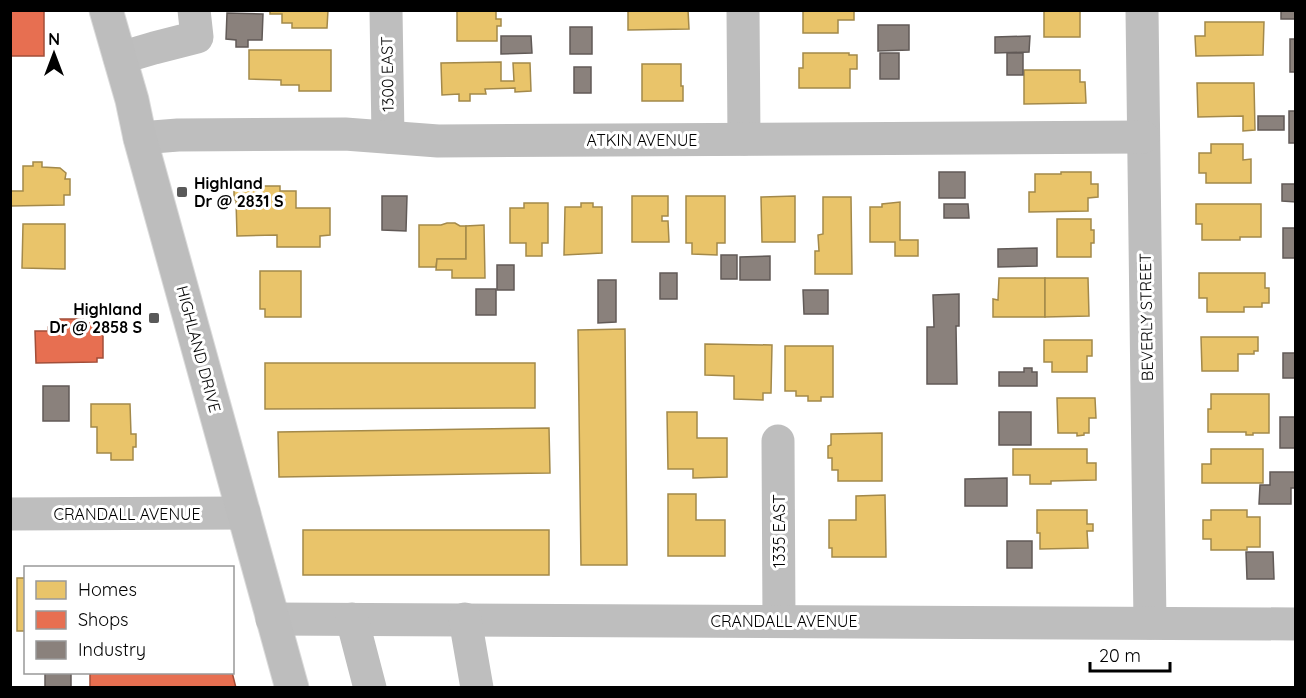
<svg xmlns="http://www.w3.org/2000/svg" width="1306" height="698" font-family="Quicksand,sans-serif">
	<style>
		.homes { fill: #e9c46a; stroke: #a3894a; stroke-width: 1.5 }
		.shops { fill: #e76f51; stroke: #a24e39; stroke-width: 1.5 }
		.industry { fill: #8a817c; stroke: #615a57; stroke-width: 1.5 }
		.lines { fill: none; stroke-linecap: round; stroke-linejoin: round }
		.major-casing { stroke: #dbdbdb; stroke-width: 35 }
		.minor { stroke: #bebebe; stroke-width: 33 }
		.major { stroke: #bdbdbd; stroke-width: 33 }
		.poi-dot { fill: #595959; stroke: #fff; stroke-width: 2 }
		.labels { text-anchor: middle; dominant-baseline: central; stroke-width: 6; stroke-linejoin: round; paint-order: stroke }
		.street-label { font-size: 16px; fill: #000; stroke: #fff }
		.poi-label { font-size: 16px; font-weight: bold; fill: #000; stroke: #fff; text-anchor: start }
	</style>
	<rect width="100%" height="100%" fill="#fff"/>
	<g class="homes">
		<path d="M 270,10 L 328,10 L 327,28 L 292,28 L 292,23 L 282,23 L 282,14 L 270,14 Z"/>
		<path d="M 457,10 L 496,10 L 496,19 L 501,19 L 501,26 L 497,26 L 497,41 L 457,41 Z"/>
		<path d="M 628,10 L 688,10 L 689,29 L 628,30 Z"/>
		<path d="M 803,10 L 854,10 L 854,20 L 838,20 L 838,33 L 803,33 Z"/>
		<rect x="1044" y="10" width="36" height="27"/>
		<path d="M 1205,22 L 1264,22 L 1263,55 L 1196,56 L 1195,36 L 1205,36 Z"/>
		<path d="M 249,50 L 331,50 L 331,91 L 299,91 L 299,85 L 281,85 L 281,80 L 249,79 Z"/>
		<path d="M 803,53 L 849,53 L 849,55 L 857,55 L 857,69 L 850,69 L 850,88 L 799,88 L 799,68 L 803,68 Z"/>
		<path d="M 501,62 L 501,81 L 514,81 L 513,63 L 530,63 L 531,91 L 515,92 L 515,88 L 485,89 L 486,94 L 470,94 L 470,101 L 459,101 L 459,94 L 442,95 L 441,63 Z"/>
		<path d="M 642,64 L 681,64 L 681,86 L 683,86 L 683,101 L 642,101 Z"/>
		<path d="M 1024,70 L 1080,70 L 1080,82 L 1085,82 L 1086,103 L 1024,104 Z"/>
		<path d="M 1197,83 L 1254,83 L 1255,130 L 1243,131 L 1243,116 L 1198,117 Z"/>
		<path d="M 1211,144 L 1243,144 L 1243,160 L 1251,159 L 1251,183 L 1206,183 L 1206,173 L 1199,173 L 1199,153 L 1211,153 Z"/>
		<path d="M 33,162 L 42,162 L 42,167 L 60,168 L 66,173 L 65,179 L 70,179 L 70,195 L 64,195 L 64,205 L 11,206 L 11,191 L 23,191 L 23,166 L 33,166 Z"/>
		<path d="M 1061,172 L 1091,172 L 1091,184 L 1098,184 L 1098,197 L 1088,198 L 1088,211 L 1029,212 L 1029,192 L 1035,192 L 1035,174 L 1061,174 Z"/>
		<path d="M 234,186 L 280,186 L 280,191 L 296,191 L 296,208 L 330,208 L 330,235 L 320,236 L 320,247 L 277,247 L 277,235 L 237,236 L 236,200 L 234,200 Z"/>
		<path d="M 632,196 L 668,196 L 668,216 L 662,216 L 662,221 L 668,221 L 669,242 L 632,242 Z"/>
		<path d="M 686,196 L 725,196 L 725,243 L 717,243 L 717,255 L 692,254 L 692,243 L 686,243 Z"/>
		<path d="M 795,196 L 795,242 L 762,242 L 761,197 Z"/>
		<path d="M 823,197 L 851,197 L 852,274 L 815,274 L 815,251 L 819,251 L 818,235 L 823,234 Z"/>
		<path d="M 900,202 L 900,240 L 918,240 L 918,256 L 895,256 L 895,242 L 870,242 L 870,207 L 882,207 L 882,204 Z"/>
		<path d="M 524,203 L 548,203 L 548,243 L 542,243 L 542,256 L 526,256 L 526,243 L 510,243 L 510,208 L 524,208 Z"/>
		<path d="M 581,203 L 593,203 L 593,207 L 602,207 L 602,253 L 564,255 L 565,207 L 581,207 Z"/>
		<path d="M 1196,204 L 1261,204 L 1261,237 L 1240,237 L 1240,240 L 1202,240 L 1202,224 L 1196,224 Z"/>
		<path d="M 1057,219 L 1091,219 L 1091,230 L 1094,230 L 1094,243 L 1091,243 L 1091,257 L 1057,257 Z"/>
		<path d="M 447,223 L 455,223 L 460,226 L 466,226 L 466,259 L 437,259 L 436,267 L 419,267 L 419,225 L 441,225 Z"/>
		<path d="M 23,224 L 65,224 L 65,269 L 22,268 Z"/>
		<path d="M 484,225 L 485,278 L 452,278 L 452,270 L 436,270 L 437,259 L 466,259 L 466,226 Z"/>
		<path d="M 260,271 L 301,271 L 301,317 L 265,317 L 265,309 L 260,309 Z"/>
		<path d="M 1199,273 L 1265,273 L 1265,288 L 1269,288 L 1269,303 L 1262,303 L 1262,307 L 1244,307 L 1244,312 L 1207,312 L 1207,298 L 1199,298 Z"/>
		<path d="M 999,278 L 1045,278 L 1045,317 L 993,317 L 993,299 L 998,300 Z"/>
		<path d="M 1045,278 L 1088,278 L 1089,316 L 1045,317 Z"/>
		<path d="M 625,329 L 627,565 L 581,565 L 578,330 Z"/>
		<path d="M 1201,337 L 1258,337 L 1258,351 L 1254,351 L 1254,354 L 1238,354 L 1238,371 L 1202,371 Z"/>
		<path d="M 1044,340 L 1092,340 L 1092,356 L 1087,356 L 1087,372 L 1052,372 L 1052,362 L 1044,362 Z"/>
		<path d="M 705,344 L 772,345 L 771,393 L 763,393 L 763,400 L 734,399 L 734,376 L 705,375 Z"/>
		<path d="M 785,346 L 833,346 L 833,397 L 821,397 L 821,401 L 808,401 L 808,396 L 796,396 L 796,391 L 785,391 Z"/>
		<path d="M 265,363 L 535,363 L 535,408 L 265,409 Z"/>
		<path d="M 1211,394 L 1269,394 L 1269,433 L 1253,433 L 1253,435 L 1246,435 L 1246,432 L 1208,432 L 1208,409 L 1211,409 Z"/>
		<path d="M 1057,398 L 1095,398 L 1096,418 L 1089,418 L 1089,433 L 1084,433 L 1084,435 L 1077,436 L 1077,433 L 1058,433 Z"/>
		<path d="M 91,404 L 130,404 L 131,434 L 136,434 L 136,447 L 133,447 L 133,460 L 111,460 L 111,453 L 97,453 L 97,427 L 91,427 Z"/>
		<path d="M 667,412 L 697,412 L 697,438 L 727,438 L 727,477 L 693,478 L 693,469 L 668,469 Z"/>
		<path d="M 549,428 L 550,473 L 279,477 L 278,432 Z"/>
		<path d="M 882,433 L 882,481 L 838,481 L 838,470 L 832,470 L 832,458 L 828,458 L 828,446 L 831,445 L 831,434 Z"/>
		<path d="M 1013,449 L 1087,449 L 1087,463 L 1096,463 L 1096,480 L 1051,481 L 1051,484 L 1030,484 L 1030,475 L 1013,475 Z"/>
		<path d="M 1211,449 L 1263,449 L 1263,483 L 1202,483 L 1202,464 L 1211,464 Z"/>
		<path d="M 668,494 L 696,494 L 696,520 L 725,520 L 725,556 L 668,556 Z"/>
		<path d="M 885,495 L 886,557 L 832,557 L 832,548 L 829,548 L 829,520 L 856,520 L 856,496 Z"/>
		<path d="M 1037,510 L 1087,510 L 1087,524 L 1093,524 L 1093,531 L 1087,531 L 1088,548 L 1040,549 L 1040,533 L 1037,533 Z"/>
		<path d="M 1211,510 L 1247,510 L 1247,517 L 1260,517 L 1260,547 L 1247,547 L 1247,550 L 1211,550 L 1211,539 L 1203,539 L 1203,520 L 1211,520 Z"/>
		<rect x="303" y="530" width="246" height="45"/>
		<rect x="17" y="578" width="9" height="53"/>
	</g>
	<g class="shops">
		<rect x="10" y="10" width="34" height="46"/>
		<path d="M 60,319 L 83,319 L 83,323 L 97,323 L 97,326 L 103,325 L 103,358 L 97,358 L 97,362 L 36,363 L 35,331 L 48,331 L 48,327 L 60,327 Z"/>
		<path d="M 90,672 L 232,672 L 236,688 L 90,688 Z"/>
	</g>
	<g class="industry">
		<rect x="1281" y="10" width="15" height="9"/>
		<path d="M 227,13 L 263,14 L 262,40 L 248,40 L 248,47 L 236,47 L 236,40 L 226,39 Z"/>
		<path d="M 878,25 L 909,25 L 909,50 L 878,51 Z"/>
		<rect x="570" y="27" width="22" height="27"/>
		<path d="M 501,36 L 531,36 L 532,53 L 501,54 Z"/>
		<path d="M 1030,36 L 1029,52 L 995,53 L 995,37 Z"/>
		<rect x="1290" y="39" width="6" height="33"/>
		<rect x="880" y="53" width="19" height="26"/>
		<rect x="1007" y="53" width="16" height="22"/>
		<rect x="574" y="67" width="17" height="26"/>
		<rect x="1289" y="111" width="7" height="32"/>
		<rect x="1258" y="116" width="26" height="14"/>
		<rect x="939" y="172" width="26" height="26"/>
		<path d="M 1282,184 L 1296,184 L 1296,202 L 1282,201 Z"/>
		<path d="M 382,196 L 407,196 L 406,231 L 382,230 Z"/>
		<path d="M 944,204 L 968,204 L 969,218 L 944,218 Z"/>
		<rect x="1283" y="228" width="13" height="30"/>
		<path d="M 1037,248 L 1037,266 L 998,267 L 998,249 Z"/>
		<rect x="721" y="255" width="16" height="24"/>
		<path d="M 770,256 L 770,280 L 740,280 L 740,257 Z"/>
		<rect x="497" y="265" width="17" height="25"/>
		<rect x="660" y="273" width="17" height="26"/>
		<path d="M 598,280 L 616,280 L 616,322 L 598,323 Z"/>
		<rect x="476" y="289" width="20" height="26"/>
		<path d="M 803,290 L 828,290 L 828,314 L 804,314 Z"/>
		<path d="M 959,294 L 959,326 L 956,326 L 957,384 L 927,384 L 927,327 L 934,327 L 933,295 Z"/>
		<rect x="1283" y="353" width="13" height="25"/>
		<path d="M 1024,368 L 1032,368 L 1032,372 L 1037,372 L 1037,386 L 999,386 L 999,372 L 1024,372 Z"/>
		<rect x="43" y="386" width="26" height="35"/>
		<rect x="999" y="412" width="32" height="33"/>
		<rect x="1280" y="417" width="16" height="31"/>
		<path d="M 1270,472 L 1296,472 L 1296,488 L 1291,488 L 1291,504 L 1259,504 L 1260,485 L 1270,485 Z"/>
		<path d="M 1007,478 L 1007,506 L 965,506 L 965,479 Z"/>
		<rect x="1007" y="541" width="25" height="27"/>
		<path d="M 1246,552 L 1273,552 L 1274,579 L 1247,579 Z"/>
		<rect x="45" y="672" width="26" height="16"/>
	</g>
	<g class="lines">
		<defs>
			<path id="major" d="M 106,10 L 132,100 L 140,138 L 292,688"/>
		</defs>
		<use href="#major" class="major-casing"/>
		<g class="minor">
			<path d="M 386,10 L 388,137"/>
			<path d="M 743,10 L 744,139"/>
			<path d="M 1142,10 L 1150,623"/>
			<path d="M 120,58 L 154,48 L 197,37 L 194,10"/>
			<path d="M 140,138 L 178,135 L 345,134 L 438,141 L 1143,137"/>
			<path d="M 778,441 L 779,621"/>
			<path d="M 10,514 L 244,513"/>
			<path d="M 272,619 L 1296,624"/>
			<path d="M 352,619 L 370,688"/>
			<path d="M 465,619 L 477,688"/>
		</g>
		<use href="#major" class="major"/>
	</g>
	<g class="poi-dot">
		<rect x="176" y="186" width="12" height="12" rx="3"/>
		<rect x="148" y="312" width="12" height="12" rx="3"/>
	</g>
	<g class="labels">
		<g class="street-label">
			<text transform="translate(387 74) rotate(-91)">1300 EAST</text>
			<text x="642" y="140">ATKIN AVENUE</text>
			<text transform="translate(1146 317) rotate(-91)">BEVERLY STREET</text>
			<text transform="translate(199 349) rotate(75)">HIGHLAND DRIVE</text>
			<text x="127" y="514">CRANDALL AVENUE</text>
			<text transform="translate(779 531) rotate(-90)">1335 EAST</text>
			<text x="784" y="621">CRANDALL AVENUE</text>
		</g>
		<g class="poi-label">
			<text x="194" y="183">Highland<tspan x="194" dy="18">Dr @ 2831 S</tspan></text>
			<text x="142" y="309" text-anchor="end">Highland<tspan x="142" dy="18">Dr @ 2858 S</tspan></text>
		</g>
	</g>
	<rect width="1306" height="698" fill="none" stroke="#000000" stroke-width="24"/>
	<rect x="24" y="566" width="210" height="108" fill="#ffffff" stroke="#999999" stroke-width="1.5"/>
	<rect x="36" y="581" width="30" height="18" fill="#e9c46a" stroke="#999999" stroke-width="1.5"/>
	<text x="78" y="596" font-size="18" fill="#000000">Homes</text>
	<rect x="36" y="611" width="30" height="18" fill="#e76f51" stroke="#999999" stroke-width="1.5"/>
	<text x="78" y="626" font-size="18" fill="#000000">Shops</text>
	<rect x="36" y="641" width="30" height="18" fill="#8a817c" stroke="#999999" stroke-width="1.5"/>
	<text x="78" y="656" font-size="18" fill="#000000">Industry</text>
	<g transform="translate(54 54)" stroke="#ffffff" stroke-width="4.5" paint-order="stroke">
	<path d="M0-4.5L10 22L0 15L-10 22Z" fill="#000000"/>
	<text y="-9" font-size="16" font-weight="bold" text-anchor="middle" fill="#000000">N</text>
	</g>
	<path d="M1090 662v9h80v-9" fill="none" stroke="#000000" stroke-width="3"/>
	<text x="1099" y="662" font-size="18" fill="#000000" stroke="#ffffff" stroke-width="4.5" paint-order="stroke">20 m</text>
</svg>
